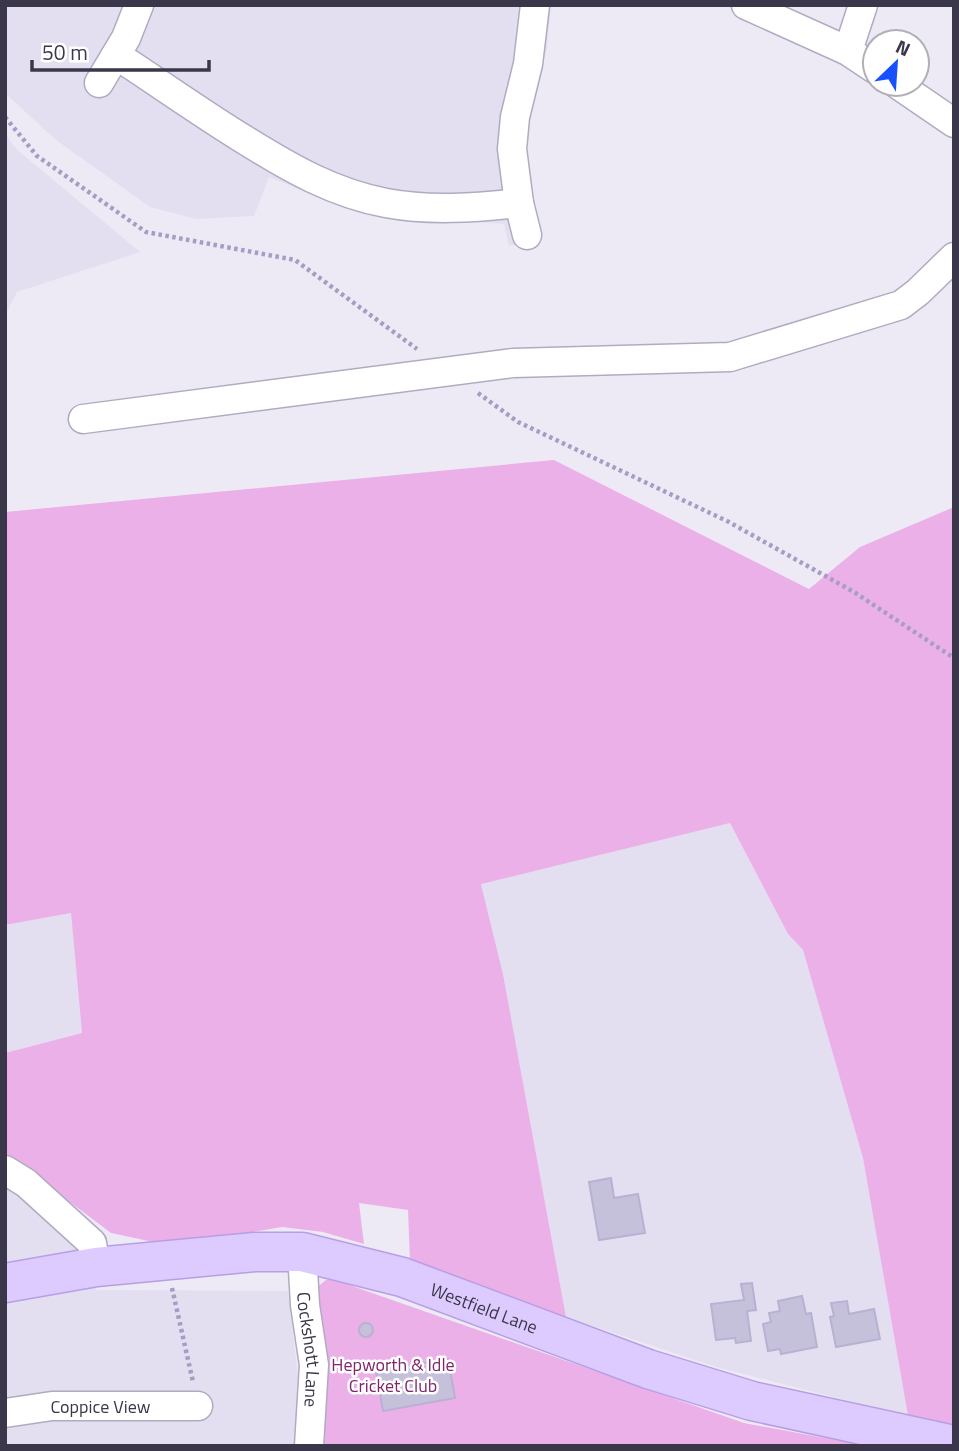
<svg xmlns="http://www.w3.org/2000/svg" width="959" height="1451" font-family="'Titillium Web',sans-serif">
	<style>
		.residential { fill: #e4def1 }
		.green { fill: #ecb0e9 }
		.building { fill: #c6c1db; stroke: #b8b1d3; stroke-width: 2 }
		.lines { fill: none; stroke-linecap: round; stroke-linejoin: round }
		.street-casing { stroke: #b1abc2; stroke-width: 31 }
		.secondary-casing { stroke: #b69fe4; stroke-width: 41 }
		.path { stroke: #a69cc4; stroke-width: 4.5; stroke-dasharray: 3.5 3.5; stroke-linecap: butt }
		.street { stroke: #fff; stroke-width: 28 }
		.secondary { stroke: #ddcaff; stroke-width: 38 }
		.labels { text-anchor: middle; dominant-baseline: central; stroke-width: 5; stroke-linejoin: round; paint-order: stroke }
		.street-label { font-size: 18px; fill: #3b374a; stroke: #fff }
		.park-label { font-size: 18px; fill: #80266c; stroke: #fff }
	</style>
	<rect width="100%" height="100%" fill="#edeaf6"/>
	<g class="residential">
		<path d="M 5,5 L 551,5 L 547,48 L 525,139 L 537,241 L 509,246 L 504,224 L 359,213 L 269,177 L 254,216 L 196,219 L 150,207 L 56,140 L 5,93 Z"/>
		<path d="M 5,134 L 17,150 L 140,252 L 17,292 L 5,315 Z"/>
		<path d="M 730,823 L 788,934 L 803,950 L 863,1158 L 908,1416 L 716,1367 L 566,1317 L 503,974 L 481,883 Z"/>
		<path d="M 71,913 L 82,1033 L 5,1053 L 5,925 Z"/>
		<path d="M 5,1184 L 74,1236 L 97,1290 L 288,1291 L 298,1377 L 294,1446 L 5,1446 Z"/>
	</g>
	<g class="green">
		<path d="M 554,460 L 809,589 L 860,547 L 954,507 L 954,1426 L 908,1416 L 863,1158 L 803,950 L 788,934 L 730,823 L 481,884 L 503,974 L 566,1317 L 410,1262 L 408,1210 L 359,1203 L 364,1244 L 323,1232 L 282,1227 L 172,1246 L 111,1233 L 5,1153 L 5,1053 L 82,1033 L 71,913 L 5,925 L 5,512 Z"/>
		<path d="M 326,1280 L 335,1280 L 744,1423 L 868,1446 L 316,1446 L 315,1289 Z"/>
	</g>
	<g class="building">
		<path d="M 611,1178 L 614,1198 L 638,1194 L 645,1233 L 599,1240 L 589,1182 Z"/>
		<path d="M 752,1283 L 756,1310 L 747,1311 L 751,1341 L 736,1343 L 735,1338 L 716,1340 L 711,1304 L 744,1300 L 741,1284 Z"/>
		<path d="M 802,1296 L 806,1314 L 811,1313 L 817,1347 L 781,1354 L 780,1349 L 768,1351 L 763,1324 L 771,1322 L 769,1313 L 780,1311 L 778,1301 Z"/>
		<path d="M 847,1301 L 849,1314 L 874,1309 L 880,1339 L 836,1347 L 830,1317 L 834,1316 L 831,1303 Z"/>
		<circle cx="366" cy="1330" r="7"/>
		<path d="M 448,1359 L 455,1398 L 383,1411 L 376,1371 Z"/>
	</g>
	<g class="lines">
		<defs>
			<g id="street">
				<path d="M 746,5 L 848,51 L 875,69"/>
				<path d="M 848,51 L 863,5"/>
				<path d="M 116,55 C 159,83 201,113 245,140 C 290,168 333,193 386,203 C 429,211 475,208 519,203"/>
				<path d="M 99,83 L 126,38 L 139,5"/>
				<path d="M 897,84 L 954,123"/>
				<path d="M 527,235 L 519,203 L 512,149 L 515,117 L 528,64 L 535,5"/>
				<path d="M 83,419 L 513,363 L 730,357 L 901,305 L 918,292 L 954,257"/>
				<path d="M 5,1170 L 26,1183 L 92,1243 L 96,1267"/>
				<path id="s1" d="M 302,1252 L 305,1305 L 314,1365 L 309,1446"/>
				<path id="s2" d="M 5,1413 L 52,1406 L 198,1406"/>
			</g>
			<g id="secondary">
				<path id="s3" d="M 5,1283 L 96,1267 L 255,1252 L 302,1252 L 402,1277 L 648,1369 L 752,1401 L 954,1445"/>
			</g>
		</defs>
		<use href="#street" class="street-casing"/>
		<use href="#secondary" class="secondary-casing"/>
		<g class="path">
			<path d="M 5,117 L 37,156 L 146,232 L 295,260 L 417,349"/>
			<path d="M 478,393 L 518,422 L 727,521 L 854,592 L 954,658"/>
			<path d="M 172,1288 L 193,1382"/>
		</g>
		<use href="#street" class="street"/>
		<use href="#secondary" class="secondary"/>
	</g>
	<g class="labels">
		<g class="street-label">
			<text stroke="none"><textPath href="#s3" startOffset="490">Westfield Lane</textPath></text>
			<text stroke="none"><textPath href="#s1" startOffset="98">Cockshott Lane</textPath></text>
			<text stroke="none"><textPath href="#s2" startOffset="96">Coppice View</textPath></text>
		</g>
		<g class="park-label">
			<text x="393" y="1364">Hepworth &amp; Idle<tspan x="393" dy="21">Cricket Club</tspan></text>
		</g>
	</g>
	<rect width="959" height="1451" fill="none" stroke="#3b374a" stroke-width="14"/>
	<g transform="translate(896 63) rotate(25)"><circle r="33" fill="#ffffff" stroke="#b1afb7" stroke-width="2"/>
	<path d="M0-5L12 26L0 18L-12 26Z" fill="#1751ff"/>
	<text y="-10" font-size="19" font-weight="bold" text-anchor="middle" fill="#3b374a">N</text>
	</g>
	<path d="M32 60v10h177v-10" fill="none" stroke="#3b374a" stroke-width="3.5"/>
	<text x="42" y="60" font-size="21" fill="#3b374a" stroke="#ffffff" stroke-width="5" paint-order="stroke">50 m</text>
</svg>
